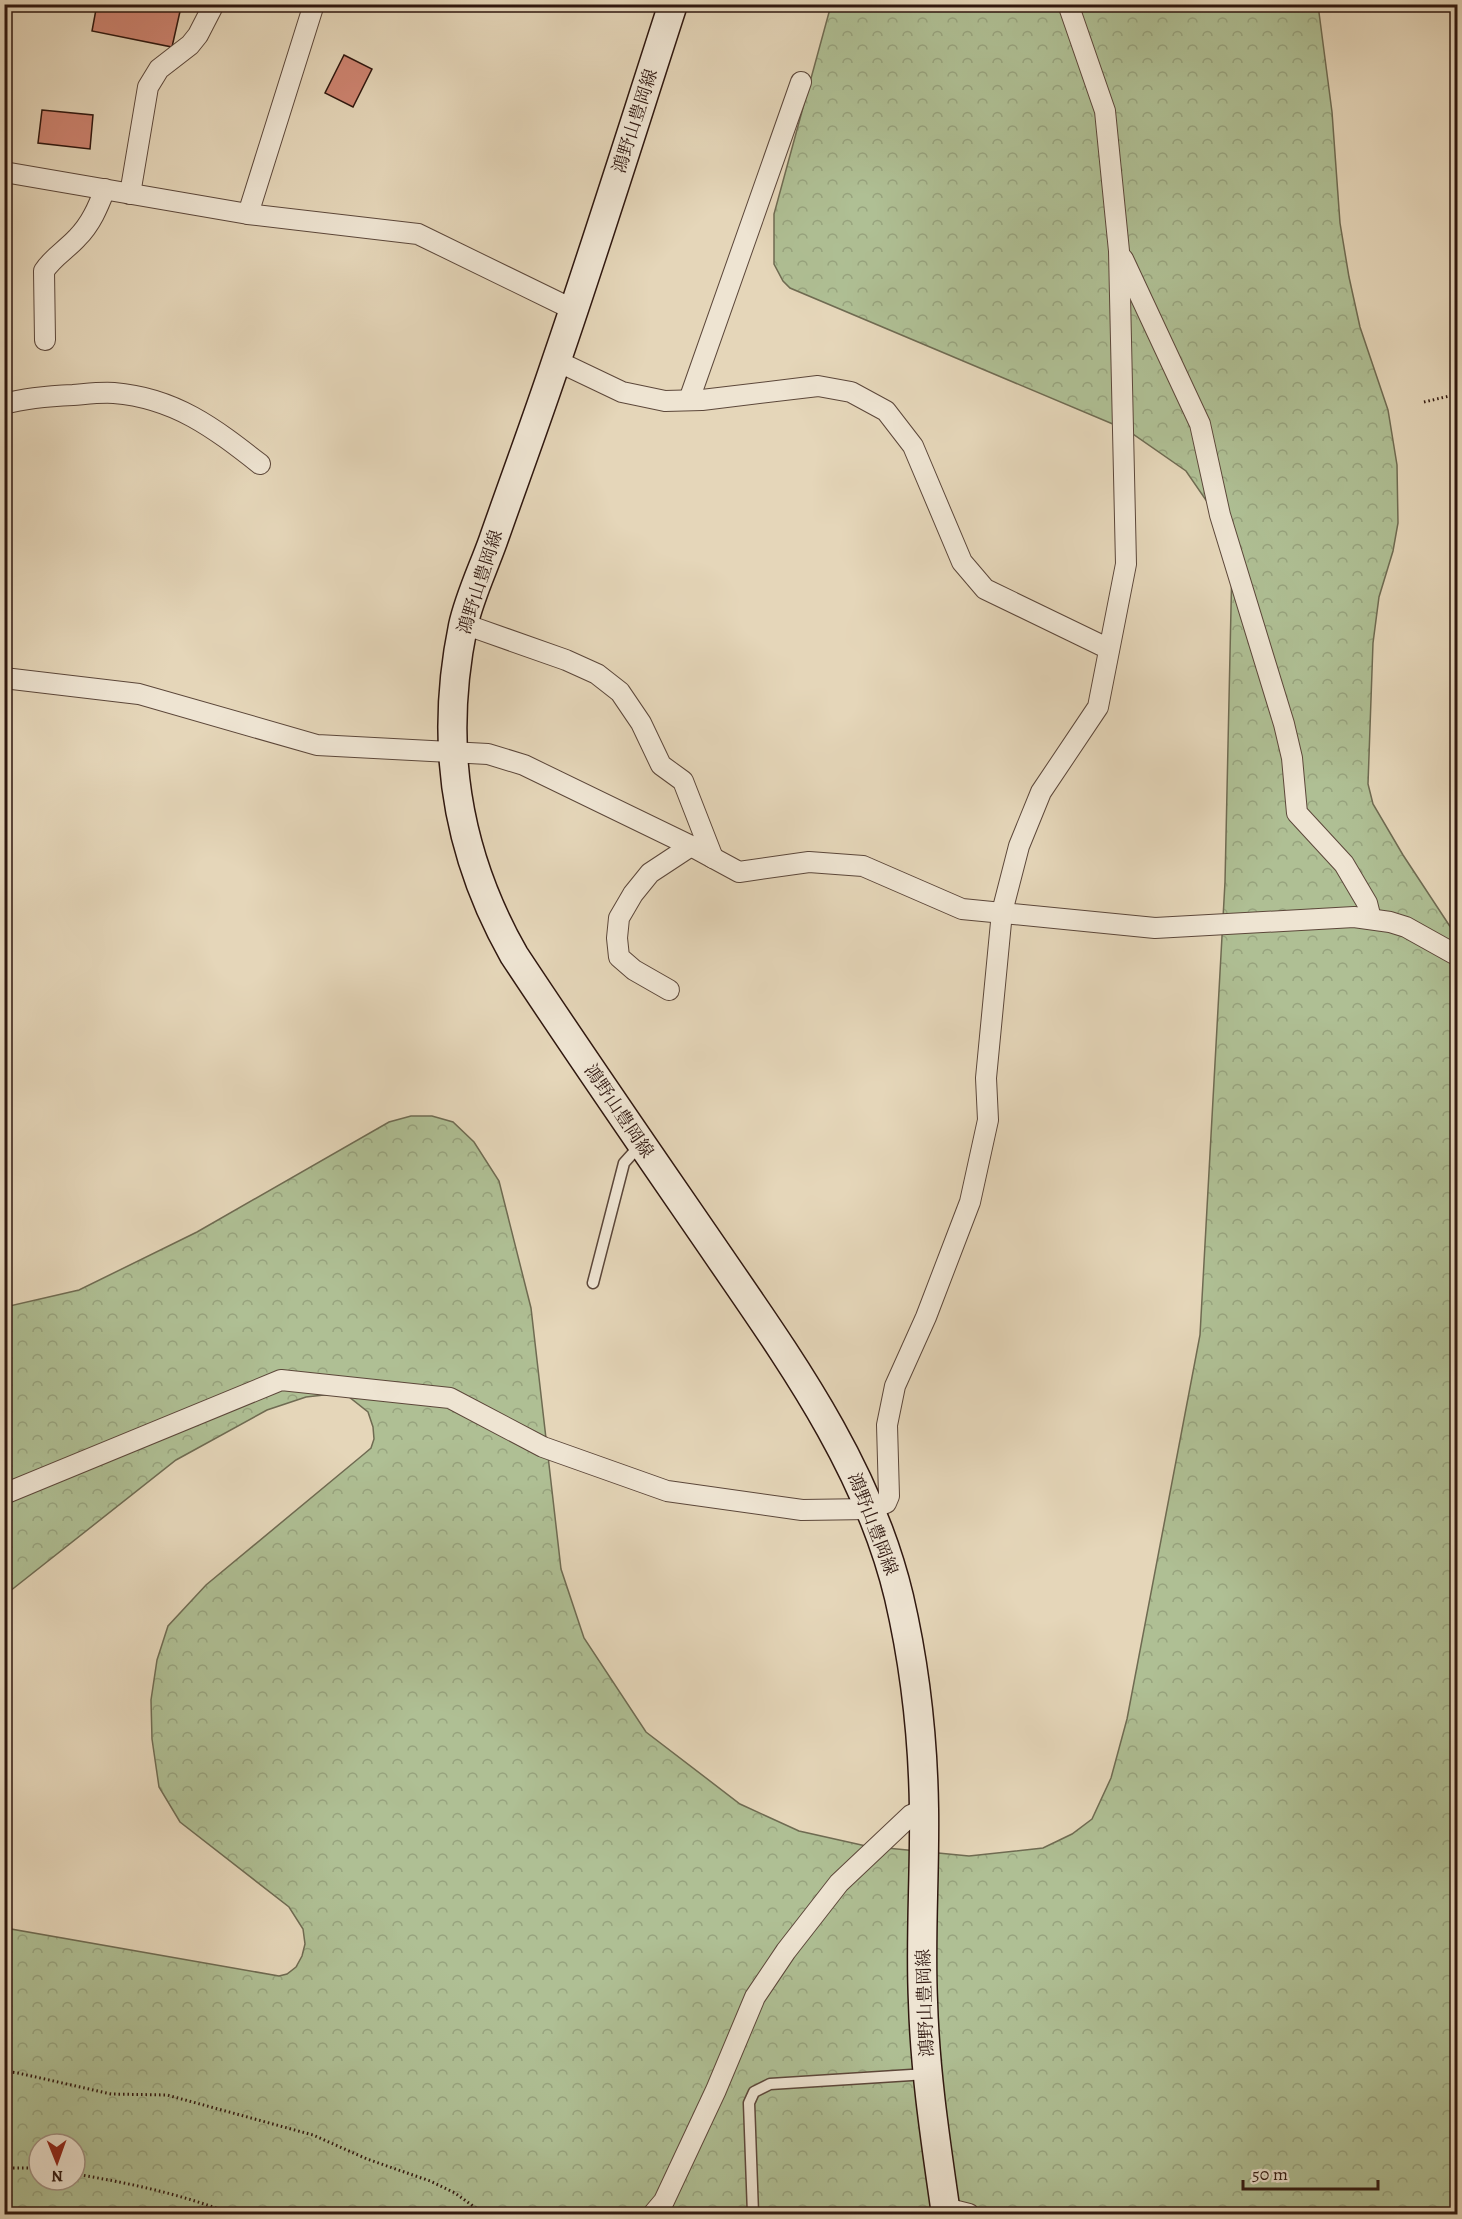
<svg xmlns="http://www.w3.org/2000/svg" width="1462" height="2219" font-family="Alegreya,'Noto Serif JP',serif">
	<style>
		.forest { fill: url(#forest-crowns); stroke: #6f6b52; stroke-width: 1.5; fill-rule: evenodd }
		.building { fill: #ce8471; stroke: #2f170f; stroke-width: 1.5 }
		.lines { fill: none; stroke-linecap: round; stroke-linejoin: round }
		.lane-casing { stroke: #5c473a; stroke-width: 13 }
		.street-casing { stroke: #5c473a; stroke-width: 22 }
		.secondary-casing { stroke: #2f170f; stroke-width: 31 }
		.path { stroke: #2f170f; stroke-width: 3; stroke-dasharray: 1.5 3; stroke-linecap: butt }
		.lane { stroke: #eee4d2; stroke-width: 10 }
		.street { stroke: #eee4d2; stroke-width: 20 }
		.secondary { stroke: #eee4d2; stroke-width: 28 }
		.labels { text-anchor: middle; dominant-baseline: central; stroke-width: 4.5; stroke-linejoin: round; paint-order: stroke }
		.street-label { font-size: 18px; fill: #2f170f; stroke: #eee4d2 }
	</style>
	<defs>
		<pattern id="forest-crowns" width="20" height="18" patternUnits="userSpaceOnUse" patternTransform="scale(1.5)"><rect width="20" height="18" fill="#afbf94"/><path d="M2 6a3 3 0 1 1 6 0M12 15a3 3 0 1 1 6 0" fill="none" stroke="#97a37e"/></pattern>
	</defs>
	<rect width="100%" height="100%" fill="#e5d6b9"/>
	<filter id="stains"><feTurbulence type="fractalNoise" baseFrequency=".00333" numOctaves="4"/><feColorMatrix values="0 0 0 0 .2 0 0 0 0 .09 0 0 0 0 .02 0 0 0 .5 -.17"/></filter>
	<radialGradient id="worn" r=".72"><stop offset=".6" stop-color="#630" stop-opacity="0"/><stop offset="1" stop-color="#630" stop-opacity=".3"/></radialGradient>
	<path class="forest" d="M 831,5 L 1318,5 L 1332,112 L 1340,223 L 1349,277 L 1360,327 L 1388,410 L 1397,465 L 1398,523 L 1393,551 L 1379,597 L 1373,643 L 1368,784 L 1373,804 L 1403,855 L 1457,937 L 1457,2214 L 5,2214 L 5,1928 L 279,1976 L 287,1974 L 296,1967 L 302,1956 L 305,1944 L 303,1929 L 289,1907 L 180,1822 L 159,1787 L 152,1739 L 151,1700 L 157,1660 L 168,1626 L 206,1585 L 364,1454 L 371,1448 L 374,1439 L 373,1427 L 368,1412 L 349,1397 L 333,1394 L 306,1397 L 267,1410 L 176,1460 L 5,1595 L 5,1307 L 79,1290 L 197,1232 L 389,1122 L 411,1116 L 432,1116 L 453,1122 L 474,1142 L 499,1181 L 531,1308 L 561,1569 L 584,1638 L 646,1732 L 740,1804 L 799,1831 L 866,1846 L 969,1856 L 1043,1848 L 1072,1834 L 1092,1819 L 1111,1778 L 1127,1719 L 1200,1335 L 1225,882 L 1232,563 L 1208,503 L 1186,471 L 1127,430 L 790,288 L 783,281 L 774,264 L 774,214 ZM 39,2144 L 75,2144 L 75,2180 L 39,2180 Z"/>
	<g class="building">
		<path d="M 97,4 L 170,4 L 181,7 L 172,47 L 92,31 Z"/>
		<path d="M 344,55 L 372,69 L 353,107 L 325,93 Z"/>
		<path d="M 42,110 L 93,115 L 90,149 L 38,143 Z"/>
	</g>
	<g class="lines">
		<defs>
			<g id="lane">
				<path d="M 593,1283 L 624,1163 L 641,1144"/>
				<path d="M 753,2214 L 749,2103 L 754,2092 L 770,2084 L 927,2074"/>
			</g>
			<g id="street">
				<path d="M 4,172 L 248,214 L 418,234 L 574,310"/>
				<path d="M 130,194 L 148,87 L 159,69 L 190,45 L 198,35 L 214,4"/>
				<path d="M 248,214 L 314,4"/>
				<path d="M 1123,259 L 1200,424 L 1220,515 L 1284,724 L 1292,758 L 1297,813 L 1344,864 L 1367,903 L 1371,919"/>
				<path d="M 45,340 L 44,271 C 53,257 66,250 77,238 C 91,224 98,207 105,189"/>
				<path d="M 557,361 L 622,392 L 665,401 L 702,400 L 818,386 L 851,392 L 886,411 L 913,446 L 962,562 L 985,589 L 1109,649"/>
				<path d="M 689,400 L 801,82"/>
				<path d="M 4,404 C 26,398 51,396 73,395 C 86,394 101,392 114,393 C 175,398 214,428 260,464"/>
				<path d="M 464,624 L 566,660 L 597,674 L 620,692 L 641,723 L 661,765 L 683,781 L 713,858"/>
				<path d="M 4,678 L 139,694 L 317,745 L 488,754 L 524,765 L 691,846 L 739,872 L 809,862 L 863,866 L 962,909 L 1155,928 L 1354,917 L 1390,922 L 1406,927 L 1458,956"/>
				<path d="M 669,990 L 634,970 L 619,957 L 617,938 L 619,918 L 633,894 L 650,873 L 691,846"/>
				<path d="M 4,1494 L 281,1380 L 450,1398 L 543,1447 L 667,1491 L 802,1510 L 870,1509 L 886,1503 L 889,1496 L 887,1425 L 895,1386 L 926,1317 L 970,1202 L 988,1120 L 986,1078 L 1002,912 L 1019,846 L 1041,792 L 1098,707 L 1126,564 L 1119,251 L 1105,111 L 1068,4"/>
				<path d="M 945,2208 L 969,2214"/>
				<path d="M 653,2214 L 664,2201 L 716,2090 L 755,1997 L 786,1951 L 839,1883 L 911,1815 L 924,1809"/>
			</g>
			<path id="secondary" d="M 673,4 C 634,124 597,243 556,362 C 536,422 514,481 493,541 C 483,569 469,598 463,626 C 439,743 455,851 514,955 C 580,1055 648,1153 716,1252 C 790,1360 868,1467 899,1597 C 915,1666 923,1738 924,1809 C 925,1873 920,1938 923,2002 C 925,2073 936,2144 946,2214"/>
		</defs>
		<use href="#lane" class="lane-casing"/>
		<use href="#street" class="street-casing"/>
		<use href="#secondary" class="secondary-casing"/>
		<g class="path">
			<path d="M 1424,402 L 1458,394"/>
			<path d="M 4,2071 L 18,2073 L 111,2094 L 167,2095 L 313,2135 L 367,2159 L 430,2181 L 455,2193 L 484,2214"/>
			<path d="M 4,2168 L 39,2168"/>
			<path d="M 75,2174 C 129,2183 181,2194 232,2214"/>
		</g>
		<use href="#lane" class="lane"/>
		<use href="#street" class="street"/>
		<use href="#secondary" class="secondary"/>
	</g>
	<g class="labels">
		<g class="street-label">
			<text transform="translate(635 121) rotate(-72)">鴻野山豊岡線</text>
			<text transform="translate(480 582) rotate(-72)">鴻野山豊岡線</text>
			<text transform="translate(619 1111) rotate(56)">鴻野山豊岡線</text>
			<text transform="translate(873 1524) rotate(69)">鴻野山豊岡線</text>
			<text transform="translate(925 2003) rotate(-92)">鴻野山豊岡線</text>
		</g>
	</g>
	<rect width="1462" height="2219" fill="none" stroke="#e5d6b9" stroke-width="24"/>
	<rect x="6" y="6" width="1450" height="2207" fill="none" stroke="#2f170f" stroke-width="3"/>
	<rect x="12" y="12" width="1438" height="2195" fill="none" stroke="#2f170f" stroke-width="1.5"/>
	<g transform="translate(57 2162) rotate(179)"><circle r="28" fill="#eee4d2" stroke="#a29284" stroke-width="1.5"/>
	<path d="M0-4.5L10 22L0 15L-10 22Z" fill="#8f2418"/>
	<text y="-9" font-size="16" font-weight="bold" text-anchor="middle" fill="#2f170f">N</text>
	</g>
	<path d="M1243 2180v9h135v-9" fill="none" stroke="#2f170f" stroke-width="3"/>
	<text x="1252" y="2180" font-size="18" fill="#2f170f" stroke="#eee4d2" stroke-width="4.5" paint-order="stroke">50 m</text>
	<rect width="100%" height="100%" filter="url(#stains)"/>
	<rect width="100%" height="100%" fill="url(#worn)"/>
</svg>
